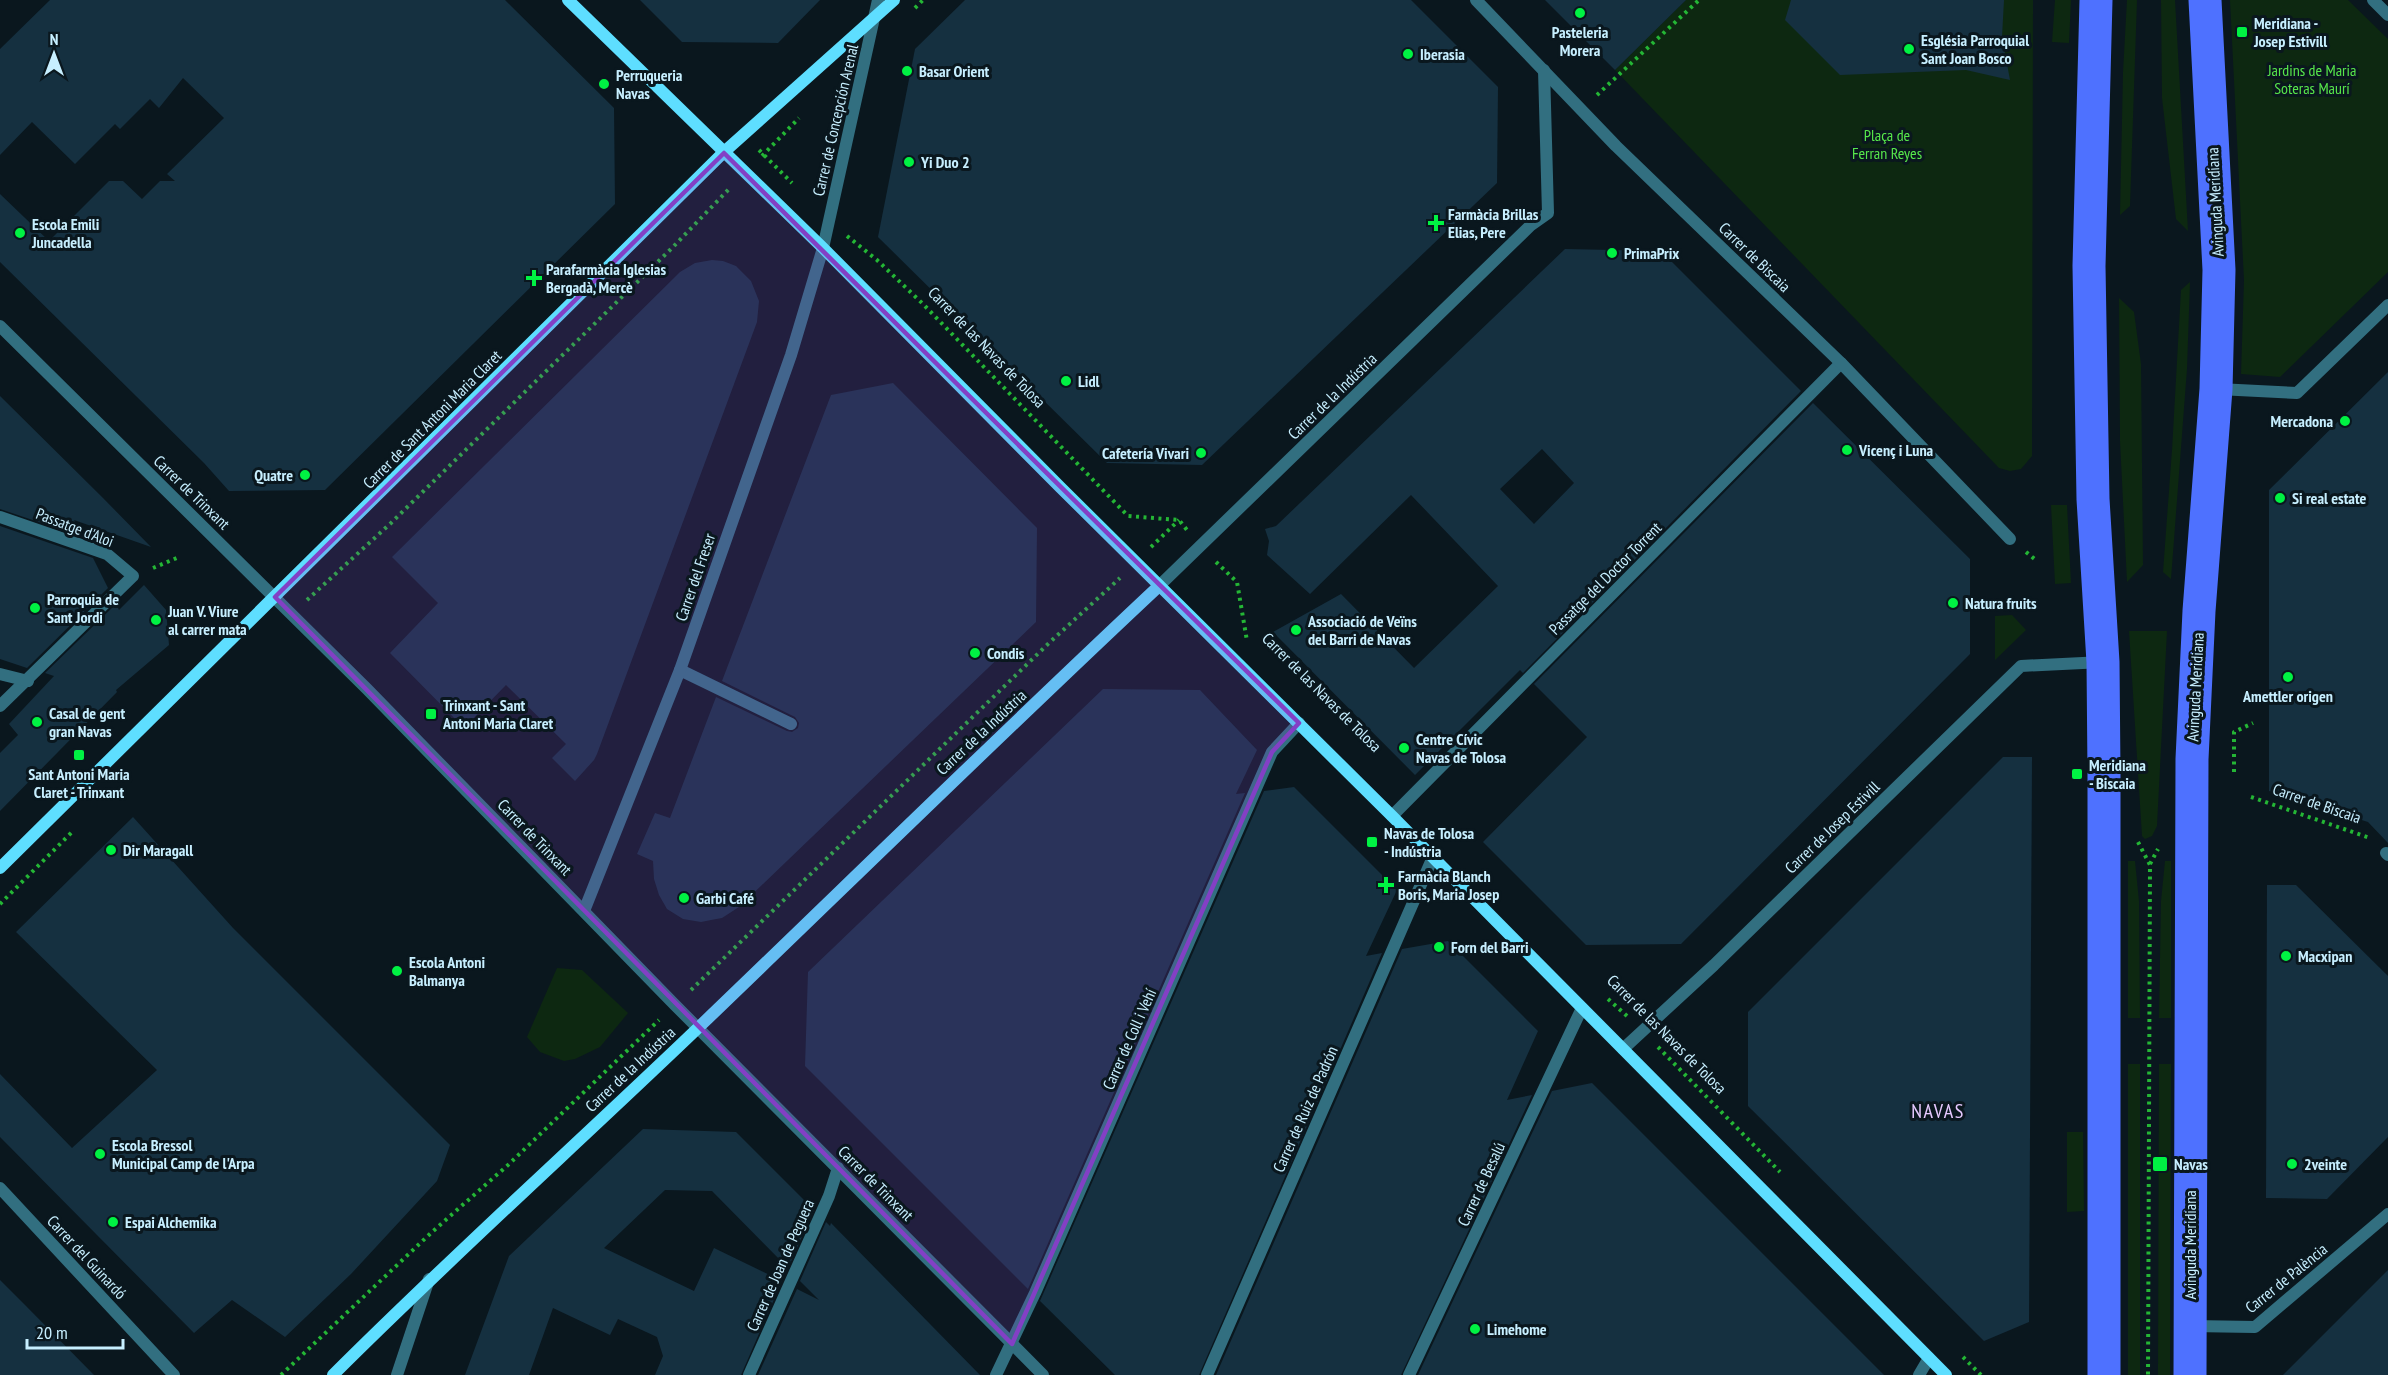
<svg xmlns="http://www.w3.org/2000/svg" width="2388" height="1375" font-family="'PT Sans Narrow',sans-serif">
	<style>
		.green { fill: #0d2811 }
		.building { fill: #153040; fill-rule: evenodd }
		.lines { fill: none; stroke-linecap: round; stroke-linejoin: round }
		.path { stroke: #24b635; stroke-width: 4; stroke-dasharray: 3 4.5; stroke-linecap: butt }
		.lane { stroke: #326f80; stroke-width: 12 }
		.street { stroke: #326f80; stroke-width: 12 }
		.secondary { stroke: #5edeff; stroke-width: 12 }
		.primary { stroke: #4e71ff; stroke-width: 33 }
		.marked { fill: #8340c5; fill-opacity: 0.2; stroke: #8340c5; stroke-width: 4.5; stroke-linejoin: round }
		.poi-dot { fill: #00f243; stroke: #0a171e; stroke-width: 2 }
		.labels { text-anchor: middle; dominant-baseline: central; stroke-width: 6; stroke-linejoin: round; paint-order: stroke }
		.poi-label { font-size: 16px; font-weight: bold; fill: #c7efff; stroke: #0a171e; text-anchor: start }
		.park-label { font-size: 16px; fill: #57e74b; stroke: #0a171e }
		.street-label { font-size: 16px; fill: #c7efff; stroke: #0a171e }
		.quarter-label { font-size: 20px; letter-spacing: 1.5px; fill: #e6c9ff; stroke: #0a171e }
	</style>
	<rect width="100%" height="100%" fill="#0a171e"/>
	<g class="green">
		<path d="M 1686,0 L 2033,0 L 2032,456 L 2021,469 L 2010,471 L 1999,468 L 1615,70 Z"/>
		<path d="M 2055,0 L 2071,0 L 2069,43 L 2052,42 Z"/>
		<path d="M 2127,0 L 2137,0 L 2130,206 L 2120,215 L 2123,72 Z"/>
		<path d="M 2161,0 L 2175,0 L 2188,231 L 2176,219 L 2162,98 Z"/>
		<path d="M 2230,0 L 2348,0 L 2388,39 L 2388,272 L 2280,377 L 2241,374 L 2244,280 Z"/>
		<path d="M 2190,282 L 2187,369 L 2171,579 L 2163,572 L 2172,450 L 2181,290 Z"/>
		<path d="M 2119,298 L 2134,312 L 2141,364 L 2143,565 L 2127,582 L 2120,441 Z"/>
		<path d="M 2051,505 L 2067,505 L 2071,583 L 2055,584 Z"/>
		<path d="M 2012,615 L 2026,630 L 1995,660 L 1995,616 Z"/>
		<path d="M 2129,631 L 2167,631 L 2157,826 L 2152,836 L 2145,839 L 2142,836 Z"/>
		<path d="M 2128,861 L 2135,861 L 2139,901 L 2140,1018 L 2128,1018 Z"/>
		<path d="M 2165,861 L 2171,861 L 2171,1018 L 2159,1018 L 2161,901 Z"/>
		<path d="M 557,968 L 582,970 L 628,1013 L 600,1047 L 575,1059 L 564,1061 L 540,1052 L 527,1037 Z"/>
		<rect x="2128" y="1064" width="12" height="311"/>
		<path d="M 2159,1064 L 2171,1064 L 2170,1375 L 2158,1375 Z"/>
		<path d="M 2067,1132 L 2083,1132 L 2084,1211 L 2067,1212 Z"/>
	</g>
	<g class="building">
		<path d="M 50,0 L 505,0 L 614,108 L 615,204 L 325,490 L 229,491 L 204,463 L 0,262 L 0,194 L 49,241 L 109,181 L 123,181 L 142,199 L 160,181 L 175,181 L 167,174 L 224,118 L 183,78 L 159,108 L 150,99 L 120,129 L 115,124 L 75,164 L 32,122 L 0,155 L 0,49 Z"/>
		<path d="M 640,0 L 820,0 L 778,43 L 682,42 Z"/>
		<path d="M 965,0 L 1411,0 L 1498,87 L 1497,183 L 1202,465 L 1107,463 L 878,237 L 915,49 Z"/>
		<path d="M 1545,0 L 1686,0 L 1615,70 Z"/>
		<path d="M 1791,0 L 2004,0 L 2002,37 L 2010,80 L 1966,70 L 1840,75 L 1785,20 Z"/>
		<path d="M 1565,249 L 1661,251 L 1801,391 L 1523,673 L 1520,670 L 1415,775 L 1273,632 L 1341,594 L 1414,668 L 1498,586 L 1411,495 L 1310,594 L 1267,555 L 1269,541 L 1265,529 L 1276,526 ZM 1542,449 L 1574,483 L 1534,524 L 1500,489 Z"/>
		<path d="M 712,260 L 723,261 L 736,266 L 751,281 L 759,301 L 757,322 L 597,754 L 594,760 L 575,781 L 552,758 L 566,744 L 506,685 L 464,728 L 390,653 L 438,603 L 392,557 L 680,272 L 695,263 Z"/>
		<path d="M 2388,372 L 2388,843 L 2368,822 L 2269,791 L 2269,490 Z"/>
		<path d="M 893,383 L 1037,528 L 1036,622 L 739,907 L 722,918 L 711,920 L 701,922 L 683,919 L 667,909 L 659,895 L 654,879 L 653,861 L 637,854 L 655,813 L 670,818 L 716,697 L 787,731 L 792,732 L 798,728 L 799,723 L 795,717 L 722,681 L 831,395 Z"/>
		<path d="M 0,396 L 103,498 L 151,547 L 74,520 L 83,537 L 0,509 Z"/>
		<path d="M 1813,403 L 1970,559 L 1970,654 L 1681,944 L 1586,945 L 1483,842 L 1587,737 L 1534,684 Z"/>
		<path d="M 0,526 L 93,558 L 108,588 L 27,668 L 0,659 Z"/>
		<path d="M 144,585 L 166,610 L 169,645 L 116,690 L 117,692 L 0,811 L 0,753 L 18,735 L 9,724 L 54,676 L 45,673 L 116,604 L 119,610 Z"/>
		<path d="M 1103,689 L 1200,690 L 1257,750 L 1236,794 L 1245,793 L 1028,1289 L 805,1066 L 808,972 Z"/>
		<path d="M 2003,757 L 2032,757 L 2029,1322 L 1984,1341 L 1748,1106 L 1748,1012 Z"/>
		<path d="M 1294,787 L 1397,890 L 1366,956 L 1382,953 L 1199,1375 L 1115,1375 L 1040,1301 L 1264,791 Z"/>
		<path d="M 133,817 L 233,928 L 450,1145 L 437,1181 L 351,1274 L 285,1337 L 232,1300 L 194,1333 L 0,1137 L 0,1074 L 72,1148 L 157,1070 L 16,932 Z"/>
		<path d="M 2267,885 L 2296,885 L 2388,976 L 2388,1137 L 2327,1199 L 2266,1198 Z"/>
		<path d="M 1448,941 L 1538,1031 L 1507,1100 L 1532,1095 L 1401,1375 L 1216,1375 L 1402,949 Z"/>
		<path d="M 1592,1083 L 1884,1375 L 1418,1375 L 1552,1091 Z"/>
		<path d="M 643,1129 L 736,1132 L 814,1210 L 788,1268 L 712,1191 L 665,1190 L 604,1248 L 694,1291 L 714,1248 L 782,1281 L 741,1375 L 655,1375 L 663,1356 L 657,1337 L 618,1319 L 610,1335 L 553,1308 L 529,1375 L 465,1375 L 509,1256 Z"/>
		<path d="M 826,1222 L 830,1226 L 831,1223 L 980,1375 L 758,1375 L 797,1289 L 819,1300 L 800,1281 Z"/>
		<path d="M 2388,1270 L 2388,1375 L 2283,1375 Z"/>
		<path d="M 0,1280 L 25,1305 L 94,1375 L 0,1375 Z"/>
	</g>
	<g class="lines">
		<g class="path">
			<path d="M 915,8 L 923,0"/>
			<path d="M 1597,95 L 1699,0"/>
			<path d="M 759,150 L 792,183"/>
			<path d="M 762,156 L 799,118"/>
			<path d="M 847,236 L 877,260 L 923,304 L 1128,516 L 1179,520 L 1187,530"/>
			<path d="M 1151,547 L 1179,520"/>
			<path d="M 2026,552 L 2037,561"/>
			<path d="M 1216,562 L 1237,582 L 1247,641"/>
			<path d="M 153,568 L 179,557"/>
			<path d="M 307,600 L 391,523 L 673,247 L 729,189"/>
			<path d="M 2234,772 L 2234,732 L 2253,723"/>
			<path d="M 2251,797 L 2370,838"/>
			<path d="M 2138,842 L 2150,865 L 2148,1375"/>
			<path d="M 2150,864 L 2158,849"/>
			<path d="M 0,904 L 73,831"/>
			<path d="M 691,990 L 1049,643 L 1120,578"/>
			<path d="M 1608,999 L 1627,1016"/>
			<path d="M 1658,1047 L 1780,1172"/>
			<path d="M 1963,1357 L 1981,1375"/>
			<path d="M 281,1375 L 432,1232 L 508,1165 L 659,1020"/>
		</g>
		<g class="lane">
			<path d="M 680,670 L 791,724"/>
			<path d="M 1392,816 L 1841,363"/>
		</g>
		<g class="street">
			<path d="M 1476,0 L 1616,146 L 1841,363 L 2010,539"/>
			<path d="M 2373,0 L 2388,15"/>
			<path d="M 0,326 L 367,689 L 675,1005 L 1043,1375"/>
			<path d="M 2218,389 L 2297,393 L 2388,305"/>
			<path d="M 0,517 L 107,554 L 133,576 L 0,706"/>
			<path d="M 1159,586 L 1531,225 L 1548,213 L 1544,70"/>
			<path d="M 0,674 L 28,681"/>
			<path d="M 2386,853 L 2388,855"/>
			<path d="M 584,911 L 680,670 L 791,355 L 823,248 L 878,0"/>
			<path d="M 1623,1049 L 1714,965 L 2021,666 L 2103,662"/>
			<path d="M 0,1188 L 174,1375"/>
			<path d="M 2191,1326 L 2255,1327 L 2388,1214"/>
			<path d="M 397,1375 L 429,1279"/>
			<path d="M 749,1375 L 829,1196 L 838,1168"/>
			<path d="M 996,1375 L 1035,1293 L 1272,752 L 1299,723"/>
			<path d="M 1207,1375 L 1433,857"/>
			<path d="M 1409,1375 L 1582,1008"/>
			<path d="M 1919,1375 L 1929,1358"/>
		</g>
		<g class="secondary">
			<path d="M 568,0 L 823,248 L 1060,487 L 1392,816 L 1946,1375"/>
			<path d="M 0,868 L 724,152 L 894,0"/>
			<path d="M 333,1375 C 452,1256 578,1143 699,1027 C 852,880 1004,731 1159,586"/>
		</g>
		<g class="primary">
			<path d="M 2096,0 L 2089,266 L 2093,499 L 2103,662 L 2104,773 L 2104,1375"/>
			<path d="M 2190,1375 L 2192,759 L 2199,611 L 2216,389 L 2219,270 L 2205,0"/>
		</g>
	</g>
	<path class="marked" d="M 724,153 L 1299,723 L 1272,752 L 1012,1344 L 275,597 Z"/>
	<g class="poi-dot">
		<circle cx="1580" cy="13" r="6"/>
		<rect x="2236" y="26" width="12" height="12" rx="3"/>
		<circle cx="1909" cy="49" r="6"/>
		<circle cx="1408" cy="54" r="6"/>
		<circle cx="907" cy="71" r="6"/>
		<circle cx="604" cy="84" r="6"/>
		<circle cx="909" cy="162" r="6"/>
		<path d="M1433 214h6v6h6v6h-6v6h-6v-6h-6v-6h6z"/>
		<circle cx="20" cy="233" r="6"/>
		<circle cx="1612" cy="253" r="6"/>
		<path d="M531 269h6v6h6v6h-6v6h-6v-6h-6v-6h6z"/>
		<circle cx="1066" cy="381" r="6"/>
		<circle cx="2345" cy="421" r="6"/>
		<circle cx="1847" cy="450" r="6"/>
		<circle cx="1201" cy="453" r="6"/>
		<circle cx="305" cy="475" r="6"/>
		<circle cx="2280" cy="498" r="6"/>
		<circle cx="1953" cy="603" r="6"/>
		<circle cx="35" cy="608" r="6"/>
		<circle cx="156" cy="620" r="6"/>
		<circle cx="1296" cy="630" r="6"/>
		<circle cx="975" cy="653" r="6"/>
		<circle cx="2288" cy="677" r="6"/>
		<rect x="425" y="708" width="12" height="12" rx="3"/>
		<circle cx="37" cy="722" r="6"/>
		<circle cx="1404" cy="748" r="6"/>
		<rect x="73" y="749" width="12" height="12" rx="3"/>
		<rect x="2071" y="768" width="12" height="12" rx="3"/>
		<rect x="1366" y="836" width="12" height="12" rx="3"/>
		<circle cx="111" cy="850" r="6"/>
		<path d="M1383 876h6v6h6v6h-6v6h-6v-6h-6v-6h6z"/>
		<circle cx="684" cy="898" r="6"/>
		<circle cx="1439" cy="947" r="6"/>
		<circle cx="2286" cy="956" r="6"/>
		<circle cx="397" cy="971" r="6"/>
		<circle cx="100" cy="1154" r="6"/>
		<rect x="2152" y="1156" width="16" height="16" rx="3"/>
		<circle cx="2292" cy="1164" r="6"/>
		<circle cx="113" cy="1222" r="6"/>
		<circle cx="1475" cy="1329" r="6"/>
	</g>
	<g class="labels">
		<g class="poi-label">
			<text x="2254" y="23">Meridiana -<tspan x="2254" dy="18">Josep Estivill</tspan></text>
			<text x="1580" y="32" text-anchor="middle">Pasteleria<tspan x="1580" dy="18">Morera</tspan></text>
			<text x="1921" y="40">Església Parroquial<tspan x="1921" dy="18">Sant Joan Bosco</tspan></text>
			<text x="1420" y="54">Iberasia</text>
			<text x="919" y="71">Basar Orient</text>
			<text x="616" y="75">Perruqueria<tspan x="616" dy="18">Navas</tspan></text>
			<text x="921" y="162">Yi Duo 2</text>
			<text x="1448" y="214">Farmàcia Brillas<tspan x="1448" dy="18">Elias, Pere</tspan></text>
			<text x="32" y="224">Escola Emili<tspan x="32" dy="18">Juncadella</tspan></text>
			<text x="1624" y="253">PrimaPrix</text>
			<text x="546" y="269">Parafarmàcia Iglesias<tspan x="546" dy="18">Bergadà, Mercè</tspan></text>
			<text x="1078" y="381">Lidl</text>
			<text x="2333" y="421" text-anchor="end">Mercadona</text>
			<text x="1859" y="450">Vicenç i Luna</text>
			<text x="1189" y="453" text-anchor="end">Cafetería Vivari</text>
			<text x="293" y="475" text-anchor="end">Quatre</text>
			<text x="2292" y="498">Si real estate</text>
			<text x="47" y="599">Parroquia de<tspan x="47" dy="18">Sant Jordi</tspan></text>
			<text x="1965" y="603">Natura fruits</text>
			<text x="168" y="611">Juan V. Viure<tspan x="168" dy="18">al carrer mata</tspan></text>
			<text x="1308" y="621">Associació de Veïns<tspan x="1308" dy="18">del Barri de Navas</tspan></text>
			<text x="987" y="653">Condis</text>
			<text x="2288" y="696" text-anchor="middle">Amettler origen</text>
			<text x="443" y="705">Trinxant - Sant<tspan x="443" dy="18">Antoni Maria Claret</tspan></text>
			<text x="49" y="713">Casal de gent<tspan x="49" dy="18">gran Navas</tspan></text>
			<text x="1416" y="739">Centre Cívic<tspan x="1416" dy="18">Navas de Tolosa</tspan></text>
			<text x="2089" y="765">Meridiana<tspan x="2089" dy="18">- Biscaia</tspan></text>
			<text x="79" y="774" text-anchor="middle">Sant Antoni Maria<tspan x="79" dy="18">Claret - Trinxant</tspan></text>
			<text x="1384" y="833">Navas de Tolosa<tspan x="1384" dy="18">- Indústria</tspan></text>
			<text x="123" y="850">Dir Maragall</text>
			<text x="1398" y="876">Farmàcia Blanch<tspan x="1398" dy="18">Boris, Maria Josep</tspan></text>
			<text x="696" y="898">Garbi Café</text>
			<text x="1451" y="947">Forn del Barri</text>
			<text x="2298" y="956">Macxipan</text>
			<text x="409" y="962">Escola Antoni<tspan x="409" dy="18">Balmanya</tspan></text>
			<text x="112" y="1145">Escola Bressol<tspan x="112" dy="18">Municipal Camp de l'Arpa</tspan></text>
			<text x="2174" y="1164">Navas</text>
			<text x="2304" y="1164">2veinte</text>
			<text x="125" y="1222">Espai Alchemika</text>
			<text x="1487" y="1329">Limehome</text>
		</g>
		<g class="park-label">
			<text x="2312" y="70">Jardins de Maria<tspan x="2312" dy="18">Soteras Maurí</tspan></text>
			<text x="1887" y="135">Plaça de<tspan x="1887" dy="18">Ferran Reyes</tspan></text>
		</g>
		<g class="street-label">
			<text transform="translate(835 120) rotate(-77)">Carrer de Concepción Arenal</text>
			<text transform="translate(2215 202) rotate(-93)">Avinguda Meridiana</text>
			<text transform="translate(1755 257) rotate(44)">Carrer de Biscaia</text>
			<text transform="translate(987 347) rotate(46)">Carrer de las Navas de Tolosa</text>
			<text transform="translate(1332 396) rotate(-44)">Carrer de la Indústria</text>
			<text transform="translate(432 419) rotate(-45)">Carrer de Sant Antoni Maria Claret</text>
			<text transform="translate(192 492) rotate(44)">Carrer de Trinxant</text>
			<text transform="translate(75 527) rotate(21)">Passatge d'Aloi</text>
			<text transform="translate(695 577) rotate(-71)">Carrer del Freser</text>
			<text transform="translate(1605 578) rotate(-45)">Passatge del Doctor Torrent</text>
			<text transform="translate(2195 687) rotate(-87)">Avinguda Meridiana</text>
			<text transform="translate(1322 692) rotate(45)">Carrer de las Navas de Tolosa</text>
			<text transform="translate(981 732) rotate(-43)">Carrer de la Indústria</text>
			<text transform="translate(2317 803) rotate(19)">Carrer de Biscaia</text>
			<text transform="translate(1832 827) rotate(-44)">Carrer de Josep Estivill</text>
			<text transform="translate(535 837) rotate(46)">Carrer de Trinxant</text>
			<text transform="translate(1667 1034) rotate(45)">Carrer de las Navas de Tolosa</text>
			<text transform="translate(1129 1039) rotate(-66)">Carrer de Coll i Vehí</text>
			<text transform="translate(630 1069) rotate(-43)">Carrer de la Indústria</text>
			<text transform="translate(1305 1109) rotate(-66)">Carrer de Ruiz de Padrón</text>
			<text transform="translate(876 1183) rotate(45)">Carrer de Trinxant</text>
			<text transform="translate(1481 1184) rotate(-65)">Carrer de Besalú</text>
			<text transform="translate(2190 1245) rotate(-90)">Avinguda Meridiana</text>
			<text transform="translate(87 1257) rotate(47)">Carrer del Guinardó</text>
			<text transform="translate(780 1265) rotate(-66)">Carrer de Joan de Peguera</text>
			<text transform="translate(2286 1278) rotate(-39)">Carrer de Palència</text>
		</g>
		<g class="quarter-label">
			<text x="1938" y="1111">NAVAS</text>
		</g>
	</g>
	<g transform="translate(54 54)" stroke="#0a171e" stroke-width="4.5" paint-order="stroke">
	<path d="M0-4.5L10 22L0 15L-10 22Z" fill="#c7efff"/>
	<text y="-9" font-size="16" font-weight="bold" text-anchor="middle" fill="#c7efff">N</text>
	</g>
	<path d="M27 1339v9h96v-9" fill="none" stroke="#c7efff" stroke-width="3"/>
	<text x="36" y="1339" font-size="18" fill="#c7efff" stroke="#0a171e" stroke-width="4.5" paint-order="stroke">20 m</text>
</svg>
